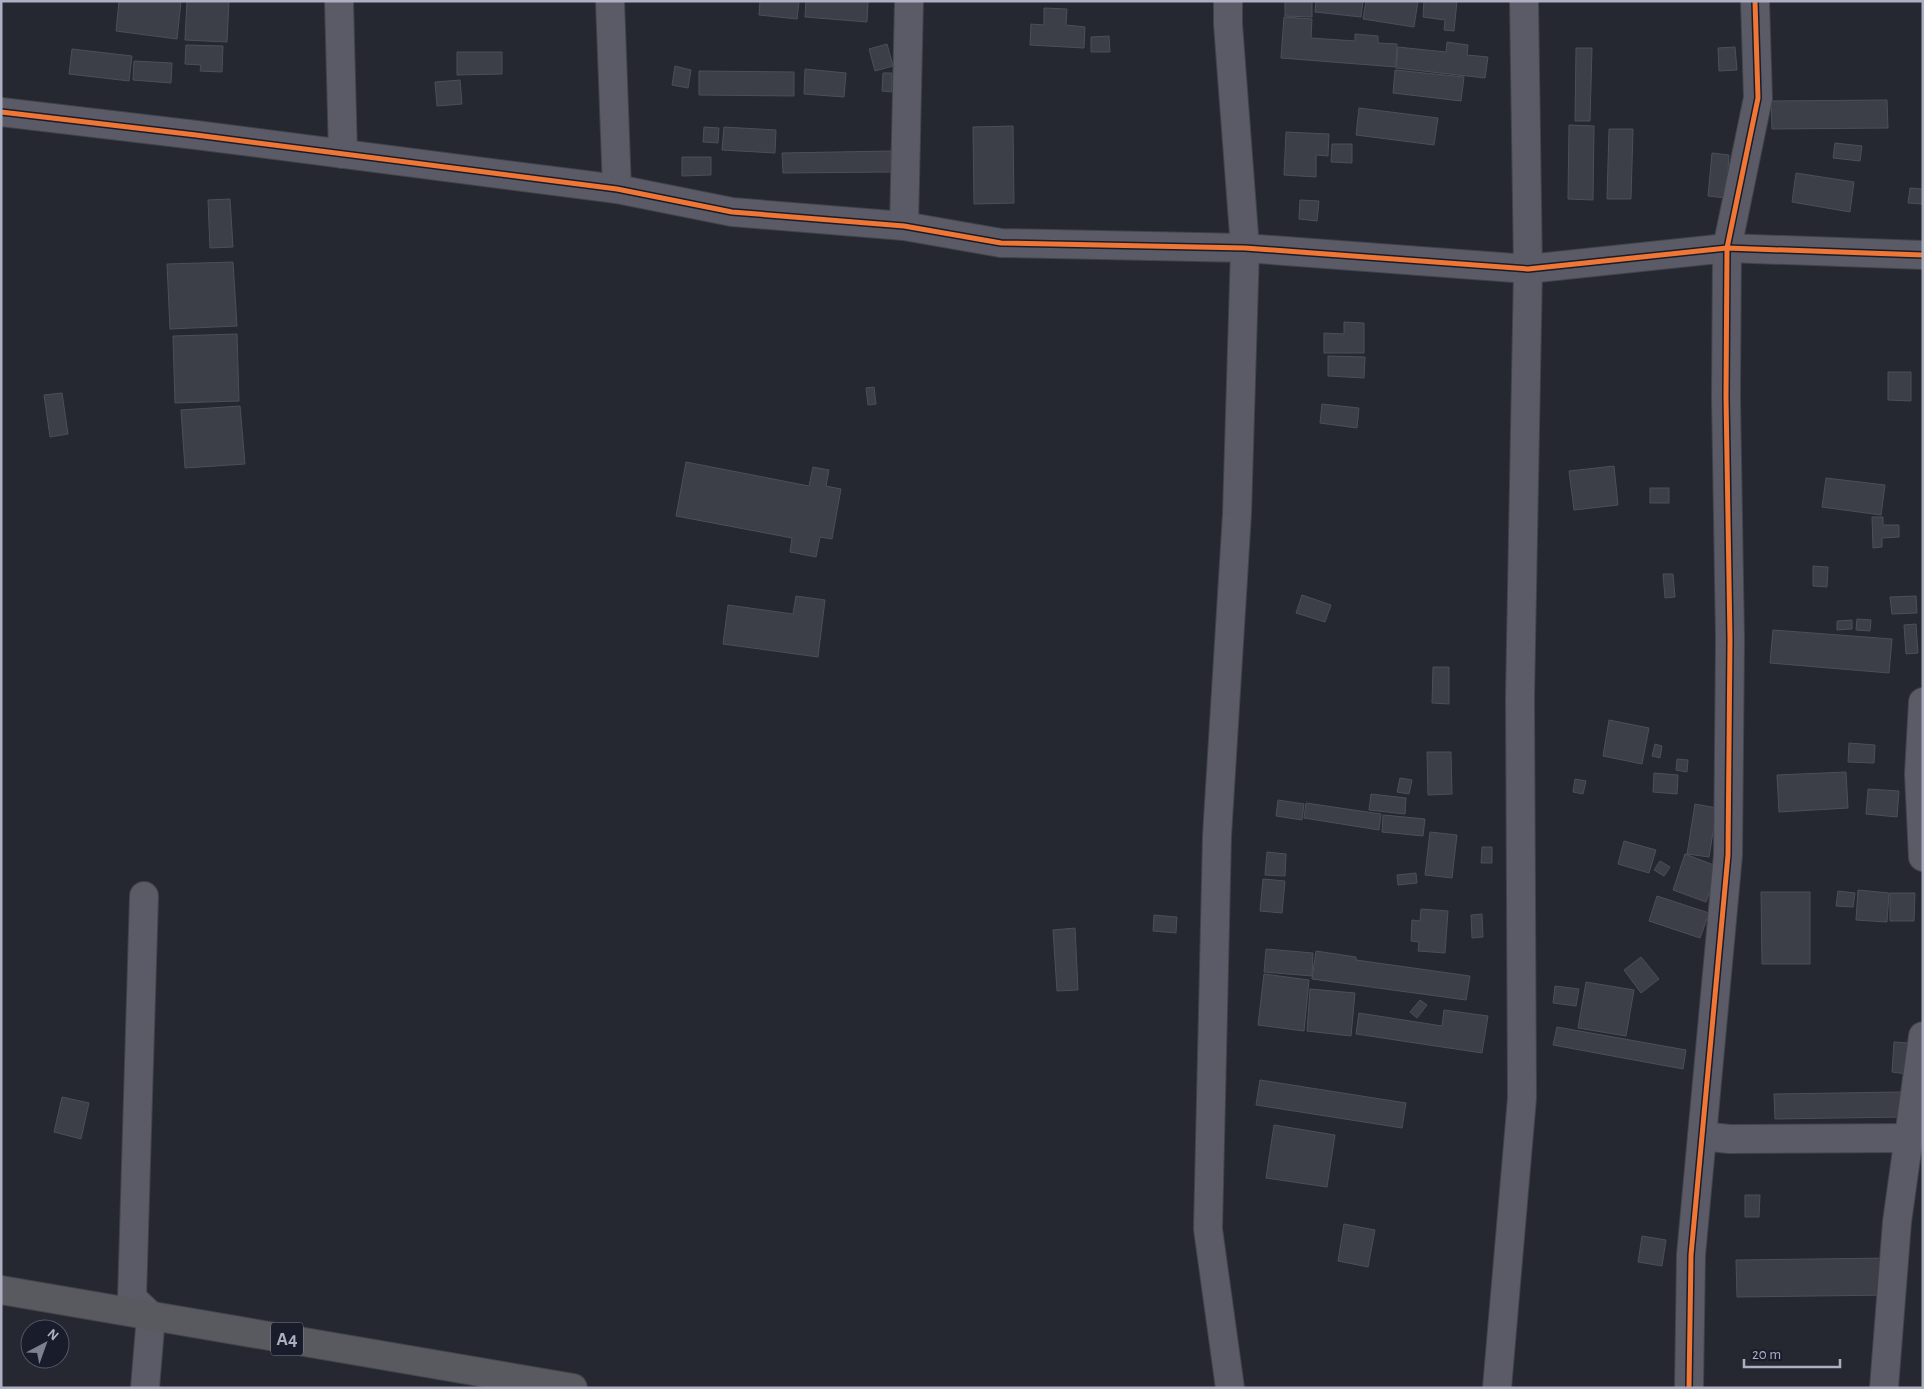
<svg xmlns="http://www.w3.org/2000/svg" width="1924" height="1389" font-family="'Alegreya Sans',sans-serif">
	<style>
		.building { fill: #3c3e48; stroke: #4c4f59 }
		.lines { fill: none; stroke-linecap: round; stroke-linejoin: round }
		.minor-casing { stroke: #41434a; stroke-width: 30 }
		.highway-casing { stroke: #41444d; stroke-width: 30 }
		.minor { stroke: #5a5b66; stroke-width: 28 }
		.highway { stroke: #595a5f; stroke-width: 28 }
		.cycleway-casing { stroke: #191c2b; stroke-width: 8 }
		.cycleway { stroke: #f07635; stroke-width: 5 }
		.labels { text-anchor: middle; dominant-baseline: central; stroke-width: 4; stroke-linejoin: round; paint-order: stroke }
		.shield { fill: #191c2b; stroke: #818495; stroke-width: 1 }
		.shield-label { font-size: 19px; font-weight: bold; fill: #adb0c3 }
	</style>
	<rect width="100%" height="100%" fill="#252831"/>
	<g class="building">
		<path d="M 119,1 L 181,1 L 177,39 L 116,31 Z"/>
		<path d="M 187,1 L 229,1 L 227,42 L 185,40 Z"/>
		<path d="M 760,1 L 799,1 L 797,19 L 759,15 Z"/>
		<path d="M 806,1 L 868,1 L 867,22 L 805,17 Z"/>
		<path d="M 1285,1 L 1312,1 L 1312,17 L 1285,16 Z"/>
		<path d="M 1316,1 L 1363,1 L 1361,17 L 1315,12 Z"/>
		<path d="M 1366,1 L 1418,1 L 1414,27 L 1363,19 Z"/>
		<path d="M 1424,1 L 1457,1 L 1454,31 L 1444,30 L 1445,20 L 1423,17 Z"/>
		<path d="M 1044,8 L 1067,9 L 1066,25 L 1085,27 L 1084,48 L 1030,45 L 1031,24 L 1044,25 Z"/>
		<path d="M 1284,17 L 1312,19 L 1311,38 L 1355,41 L 1355,34 L 1378,36 L 1378,43 L 1397,44 L 1396,67 L 1281,58 Z"/>
		<path d="M 1109,36 L 1110,52 L 1091,52 L 1091,37 Z"/>
		<path d="M 1447,42 L 1468,45 L 1467,55 L 1488,57 L 1485,78 L 1396,68 L 1398,47 L 1446,52 Z"/>
		<path d="M 887,44 L 893,66 L 875,71 L 869,49 Z"/>
		<path d="M 186,45 L 223,46 L 222,72 L 200,71 L 201,65 L 185,64 Z"/>
		<path d="M 1735,47 L 1737,70 L 1719,71 L 1718,48 Z"/>
		<path d="M 1576,48 L 1592,48 L 1590,121 L 1575,121 Z"/>
		<path d="M 72,49 L 132,56 L 129,81 L 69,74 Z"/>
		<path d="M 457,52 L 502,52 L 502,74 L 457,75 Z"/>
		<path d="M 134,61 L 172,63 L 171,83 L 133,80 Z"/>
		<path d="M 675,66 L 691,70 L 688,88 L 672,85 Z"/>
		<path d="M 805,69 L 846,73 L 844,97 L 804,94 Z"/>
		<path d="M 1395,70 L 1464,77 L 1461,101 L 1393,93 Z"/>
		<path d="M 699,71 L 794,72 L 794,96 L 699,95 Z"/>
		<path d="M 883,73 L 892,73 L 892,92 L 882,91 Z"/>
		<path d="M 460,80 L 462,104 L 437,106 L 435,82 Z"/>
		<path d="M 1887,100 L 1888,128 L 1772,129 L 1771,101 Z"/>
		<path d="M 1359,108 L 1438,118 L 1434,145 L 1356,135 Z"/>
		<path d="M 1569,125 L 1594,126 L 1593,200 L 1568,199 Z"/>
		<path d="M 1013,126 L 1014,203 L 974,204 L 973,127 Z"/>
		<path d="M 704,127 L 719,128 L 718,143 L 703,142 Z"/>
		<path d="M 724,127 L 776,130 L 775,153 L 722,150 Z"/>
		<path d="M 1609,129 L 1633,129 L 1631,199 L 1607,199 Z"/>
		<path d="M 1286,132 L 1329,134 L 1328,156 L 1316,155 L 1316,177 L 1284,175 Z"/>
		<path d="M 1835,143 L 1862,146 L 1860,161 L 1833,158 Z"/>
		<path d="M 1332,144 L 1352,144 L 1352,163 L 1331,162 Z"/>
		<path d="M 891,151 L 891,172 L 783,173 L 782,153 Z"/>
		<path d="M 1712,153 L 1729,155 L 1726,198 L 1708,196 Z"/>
		<path d="M 682,157 L 711,157 L 711,175 L 682,176 Z"/>
		<path d="M 1796,173 L 1854,182 L 1850,212 L 1792,202 Z"/>
		<path d="M 1910,188 L 1923,189 L 1922,204 L 1908,203 Z"/>
		<path d="M 230,199 L 233,247 L 210,248 L 208,200 Z"/>
		<path d="M 1300,200 L 1319,201 L 1317,221 L 1299,219 Z"/>
		<path d="M 233,262 L 237,326 L 170,329 L 167,264 Z"/>
		<path d="M 1344,322 L 1364,323 L 1364,353 L 1324,353 L 1324,333 L 1344,334 Z"/>
		<path d="M 237,334 L 239,401 L 175,403 L 173,336 Z"/>
		<path d="M 1328,356 L 1365,357 L 1364,378 L 1328,376 Z"/>
		<path d="M 1888,372 L 1911,372 L 1911,401 L 1888,400 Z"/>
		<path d="M 874,387 L 876,404 L 868,405 L 866,388 Z"/>
		<path d="M 62,393 L 68,434 L 50,437 L 44,395 Z"/>
		<path d="M 1322,404 L 1359,408 L 1357,428 L 1320,423 Z"/>
		<path d="M 240,406 L 245,464 L 185,468 L 181,410 Z"/>
		<path d="M 686,462 L 809,486 L 813,467 L 829,470 L 826,486 L 841,489 L 832,539 L 820,537 L 816,557 L 790,552 L 792,538 L 676,516 Z"/>
		<path d="M 1614,466 L 1618,505 L 1574,510 L 1569,471 Z"/>
		<path d="M 1826,478 L 1885,485 L 1881,515 L 1822,507 Z"/>
		<rect x="1650" y="488" width="19" height="15"/>
		<path d="M 1872,517 L 1883,517 L 1883,525 L 1899,525 L 1899,537 L 1882,538 L 1882,547 L 1873,548 Z"/>
		<path d="M 1813,566 L 1828,567 L 1827,587 L 1813,586 Z"/>
		<path d="M 1663,574 L 1673,574 L 1675,597 L 1665,598 Z"/>
		<path d="M 1302,595 L 1331,605 L 1325,622 L 1296,613 Z"/>
		<path d="M 796,596 L 825,600 L 818,657 L 723,644 L 728,605 L 793,614 Z"/>
		<path d="M 1916,596 L 1917,613 L 1892,614 L 1890,597 Z"/>
		<path d="M 1857,619 L 1871,620 L 1870,631 L 1856,630 Z"/>
		<path d="M 1852,620 L 1852,629 L 1837,630 L 1837,621 Z"/>
		<path d="M 1916,624 L 1918,653 L 1906,654 L 1904,625 Z"/>
		<path d="M 1773,630 L 1892,639 L 1889,673 L 1770,663 Z"/>
		<path d="M 1433,667 L 1449,667 L 1449,704 L 1432,703 Z"/>
		<path d="M 1609,720 L 1649,728 L 1642,764 L 1603,756 Z"/>
		<path d="M 1849,743 L 1875,745 L 1874,763 L 1848,762 Z"/>
		<path d="M 1655,744 L 1662,746 L 1660,758 L 1652,756 Z"/>
		<path d="M 1427,752 L 1451,752 L 1452,794 L 1428,795 Z"/>
		<path d="M 1677,759 L 1688,760 L 1687,772 L 1676,770 Z"/>
		<path d="M 1846,772 L 1848,808 L 1779,812 L 1777,775 Z"/>
		<path d="M 1654,773 L 1678,775 L 1677,794 L 1653,792 Z"/>
		<path d="M 1400,778 L 1412,780 L 1409,794 L 1397,792 Z"/>
		<path d="M 1575,779 L 1586,781 L 1583,794 L 1573,792 Z"/>
		<path d="M 1868,789 L 1899,791 L 1897,817 L 1866,814 Z"/>
		<path d="M 1371,794 L 1406,798 L 1405,814 L 1369,810 Z"/>
		<path d="M 1278,800 L 1304,804 L 1302,820 L 1276,816 Z"/>
		<path d="M 1306,803 L 1381,814 L 1379,830 L 1304,818 Z"/>
		<path d="M 1695,804 L 1717,808 L 1709,857 L 1687,854 Z"/>
		<path d="M 1383,815 L 1425,819 L 1423,836 L 1382,832 Z"/>
		<path d="M 1430,832 L 1457,835 L 1452,878 L 1425,875 Z"/>
		<path d="M 1624,841 L 1656,850 L 1649,873 L 1618,864 Z"/>
		<path d="M 1482,847 L 1492,847 L 1492,863 L 1481,863 Z"/>
		<path d="M 1267,852 L 1286,854 L 1285,876 L 1265,875 Z"/>
		<path d="M 1685,854 L 1719,867 L 1706,902 L 1673,890 Z"/>
		<path d="M 1660,861 L 1670,867 L 1664,876 L 1654,870 Z"/>
		<path d="M 1416,873 L 1417,883 L 1398,885 L 1397,875 Z"/>
		<path d="M 1263,879 L 1285,881 L 1282,913 L 1260,911 Z"/>
		<path d="M 1858,890 L 1889,893 L 1887,922 L 1856,920 Z"/>
		<path d="M 1838,891 L 1855,893 L 1853,907 L 1836,906 Z"/>
		<path d="M 1761,892 L 1810,892 L 1810,964 L 1762,964 Z"/>
		<path d="M 1890,893 L 1915,893 L 1914,921 L 1890,921 Z"/>
		<path d="M 1657,896 L 1709,913 L 1700,938 L 1649,921 Z"/>
		<path d="M 1421,909 L 1448,911 L 1445,953 L 1418,951 L 1419,942 L 1411,941 L 1412,920 L 1420,921 Z"/>
		<path d="M 1482,914 L 1483,937 L 1472,938 L 1471,915 Z"/>
		<path d="M 1154,915 L 1177,917 L 1176,933 L 1153,931 Z"/>
		<path d="M 1075,928 L 1078,990 L 1057,991 L 1053,930 Z"/>
		<path d="M 1266,949 L 1313,953 L 1312,976 L 1264,972 Z"/>
		<path d="M 1316,951 L 1356,957 L 1356,960 L 1470,976 L 1466,1000 L 1312,979 Z"/>
		<path d="M 1641,957 L 1659,979 L 1641,993 L 1624,970 Z"/>
		<path d="M 1264,974 L 1309,980 L 1304,1031 L 1258,1025 Z"/>
		<path d="M 1586,982 L 1634,990 L 1626,1036 L 1578,1028 Z"/>
		<path d="M 1555,986 L 1579,989 L 1576,1006 L 1553,1003 Z"/>
		<path d="M 1310,989 L 1355,993 L 1351,1036 L 1307,1031 Z"/>
		<path d="M 1420,1000 L 1427,1005 L 1417,1018 L 1410,1012 Z"/>
		<path d="M 1444,1010 L 1488,1016 L 1482,1053 L 1356,1034 L 1359,1013 L 1442,1026 Z"/>
		<path d="M 1557,1027 L 1686,1050 L 1683,1069 L 1553,1045 Z"/>
		<path d="M 1894,1042 L 1909,1043 L 1907,1074 L 1892,1072 Z"/>
		<path d="M 1260,1080 L 1406,1103 L 1402,1128 L 1256,1105 Z"/>
		<path d="M 1901,1092 L 1902,1117 L 1775,1119 L 1774,1094 Z"/>
		<path d="M 62,1097 L 89,1103 L 81,1139 L 54,1132 Z"/>
		<path d="M 1274,1125 L 1335,1135 L 1327,1187 L 1266,1178 Z"/>
		<path d="M 1745,1195 L 1760,1195 L 1759,1217 L 1745,1217 Z"/>
		<path d="M 1344,1224 L 1375,1230 L 1368,1267 L 1338,1261 Z"/>
		<path d="M 1642,1236 L 1666,1240 L 1662,1266 L 1638,1262 Z"/>
		<path d="M 1890,1258 L 1891,1295 L 1737,1297 L 1736,1260 Z"/>
	</g>
	<g class="lines">
		<defs>
			<g id="minor">
				<path d="M 339,1 L 343,154"/>
				<path d="M 610,1 L 617,189"/>
				<path d="M 1228,1 L 1228,24 L 1245,248 L 1237,514 L 1217,836 L 1208,1229 L 1230,1388"/>
				<path d="M 1,112 L 196,135 L 617,189 L 732,212 L 904,226 L 1001,243 L 1245,248 L 1528,269 L 1727,248 L 1923,255"/>
				<path d="M 904,226 L 909,1"/>
				<path d="M 1923,702 L 1919,774 L 1923,857"/>
				<path d="M 144,896 L 132,1298 L 151,1316 L 145,1388"/>
				<path d="M 1702,1136 L 1729,1139 L 1909,1138"/>
				<path d="M 1497,1388 L 1522,1098 L 1520,697 L 1528,269 L 1524,1"/>
				<path d="M 1689,1388 L 1691,1255 L 1728,855 L 1730,640 L 1726,397 L 1727,248 L 1758,98 L 1755,1"/>
				<path d="M 1884,1388 L 1897,1222 L 1923,1036"/>
			</g>
			<path id="highway" d="M 1,1290 L 573,1388"/>
		</defs>
		<use href="#minor" class="minor-casing"/>
		<use href="#highway" class="highway-casing"/>
		<use href="#minor" class="minor"/>
		<use href="#highway" class="highway"/>
		<defs>
			<g id="cycleway">
				<path d="M 1,112 L 196,135 L 617,189 L 732,212 L 904,226 L 1001,243 L 1245,248 L 1528,269 L 1727,248 L 1923,255"/>
				<path d="M 1689,1388 L 1691,1255 L 1728,855 L 1730,640 L 1726,397 L 1727,248 L 1758,98 L 1755,1"/>
			</g>
		</defs>
		<use href="#cycleway" class="cycleway-casing"/>
		<use href="#cycleway" class="cycleway"/>
	</g>
	<g class="labels">
		<rect class="shield" x="271" y="1322.5" width="32" height="33" rx="4"/>
		<g class="shield-label">
			<text x="287" y="1339">A4</text>
		</g>
	</g>
	<rect width="1924" height="1389" fill="none" stroke="#adb0c3" stroke-width="5"/>
	<g transform="translate(45 1344) rotate(41)"><circle r="24" fill="#191c2b" stroke="#545768"/>
	<path d="M0-4L9 19L0 12L-9 19Z" fill="#7d8090"/>
	<text y="-8" font-size="14" font-weight="bold" text-anchor="middle" fill="#adb0c3">N</text>
	</g>
	<path d="M1744 1359v8h96v-8" fill="none" stroke="#adb0c3" stroke-width="2.5"/>
	<text x="1752" y="1359" font-size="15" fill="#adb0c3" stroke="#191c2b" stroke-width="4" paint-order="stroke">20 m</text>
</svg>
